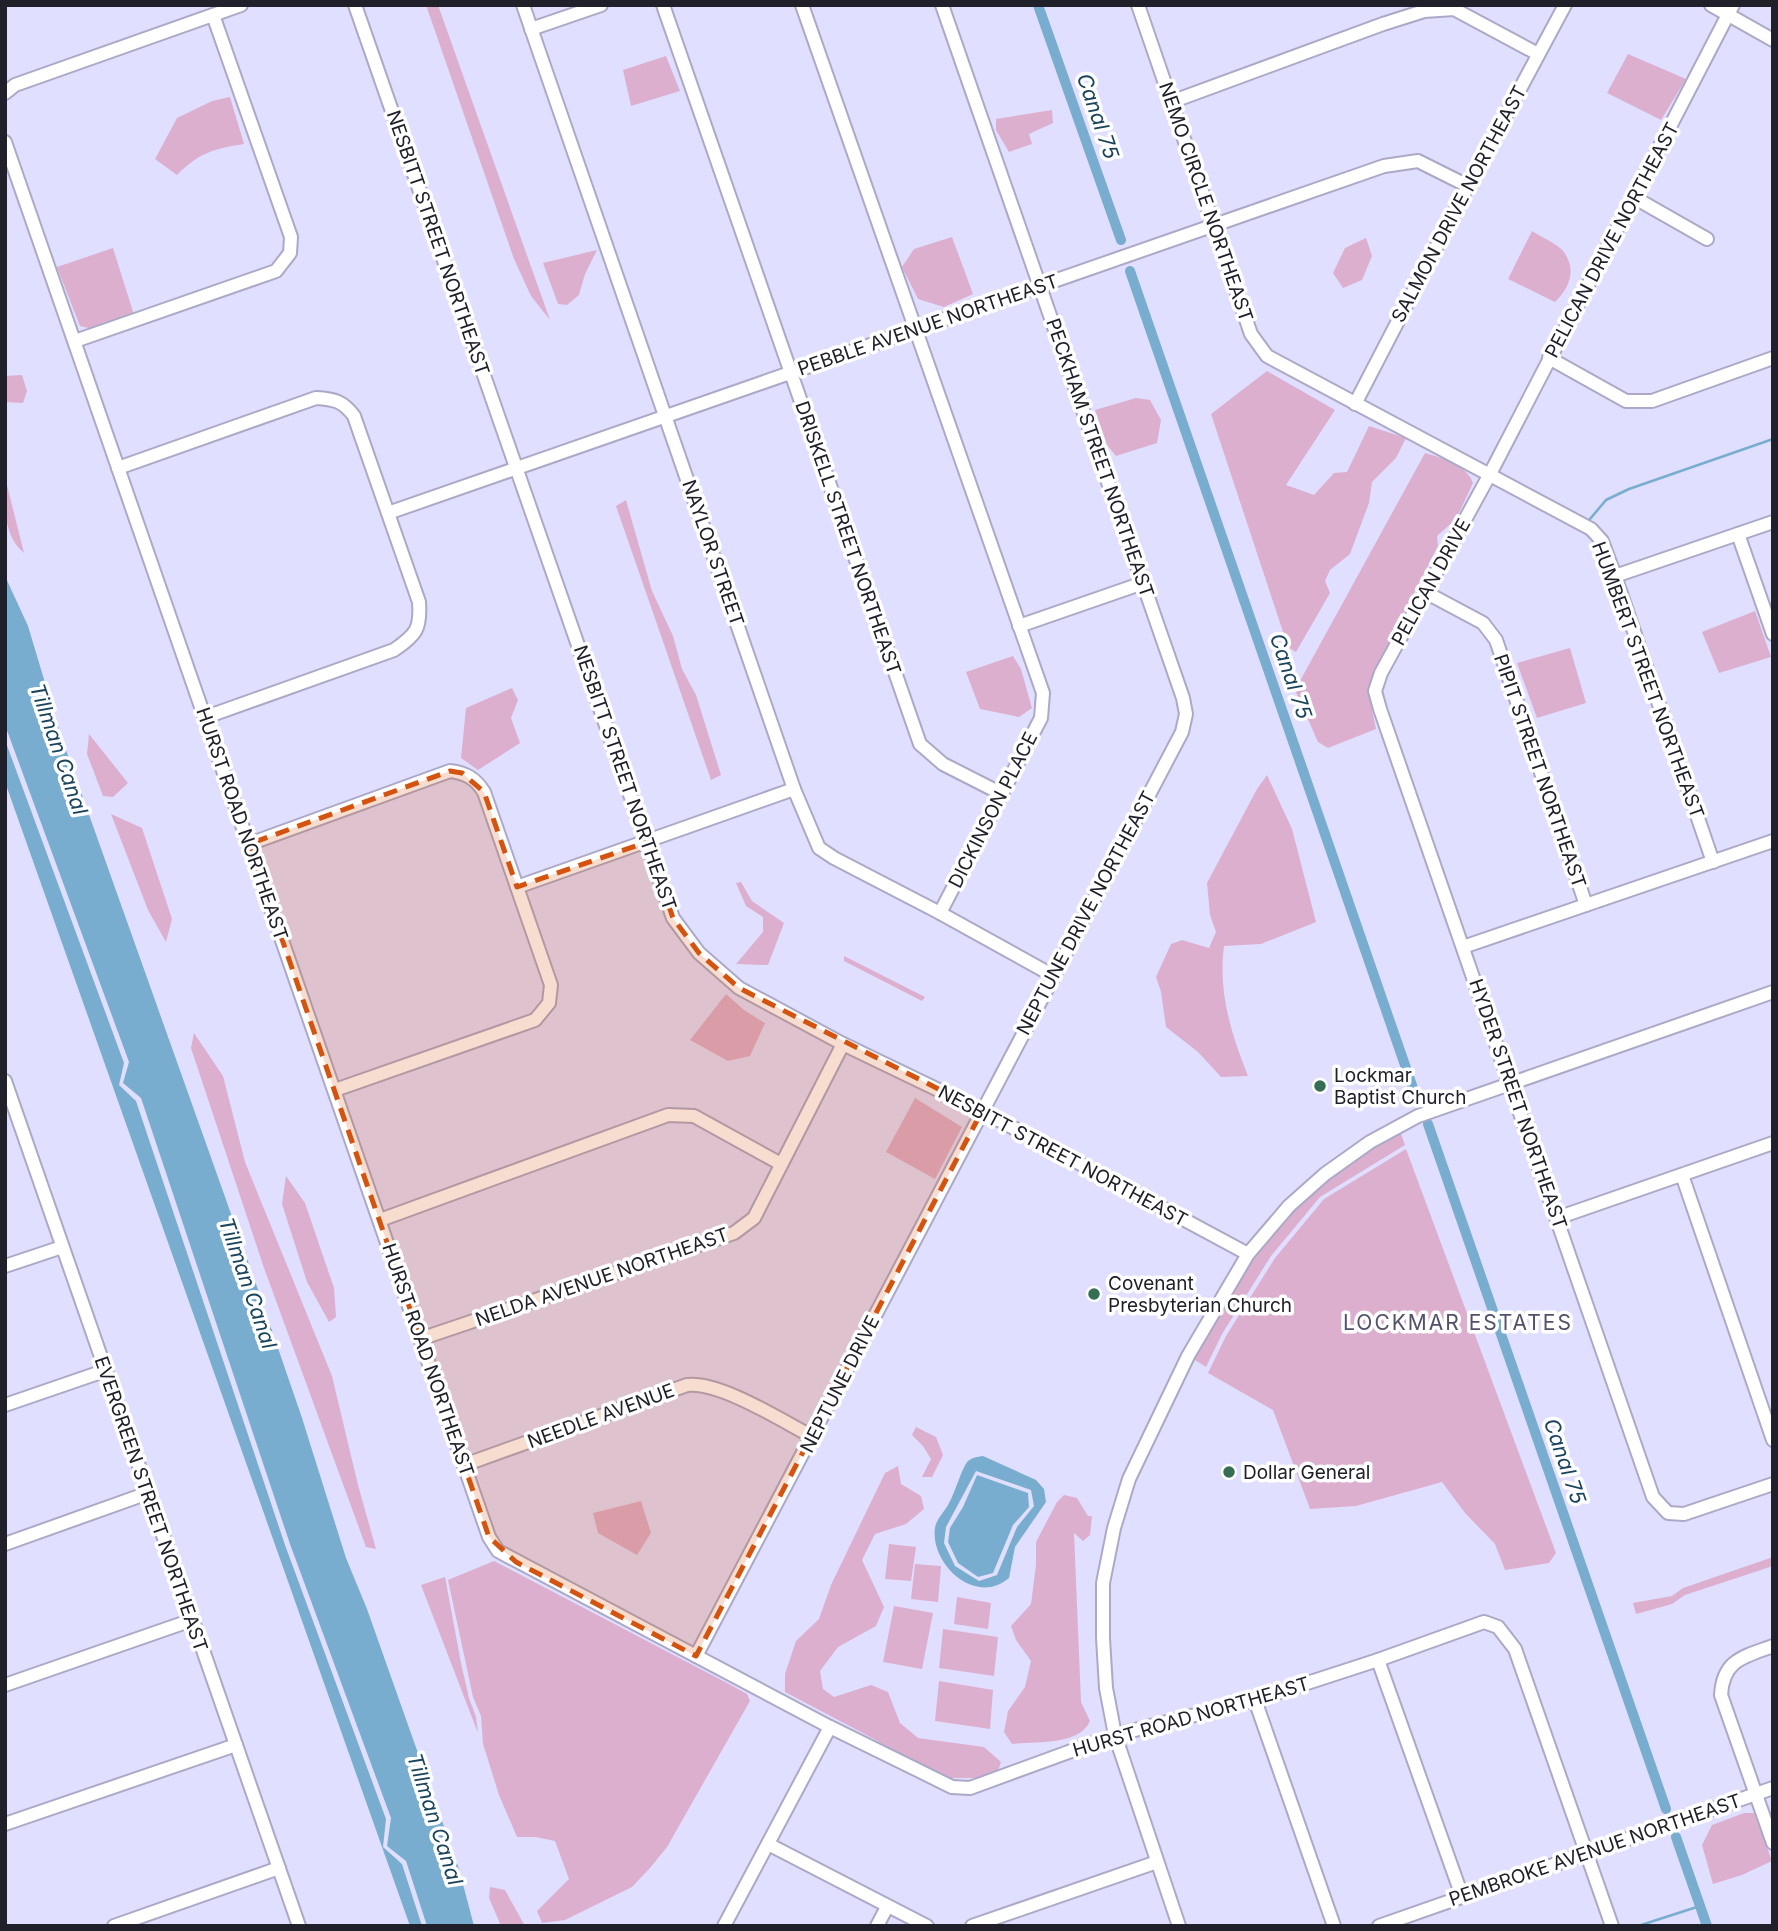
<svg xmlns="http://www.w3.org/2000/svg" width="1778" height="1931" font-family="Inter,sans-serif">
	<style>
		.green { fill: #dcafcf }
		.water { fill: #79adcf; fill-rule: evenodd }
		.lines { fill: none; stroke-linecap: round; stroke-linejoin: round }
		.stream { stroke: #79adcf; stroke-width: 2.5 }
		.canal { stroke: #79adcf; stroke-width: 10 }
		.minor-casing { stroke: #aba9c7; stroke-width: 16 }
		.minor { stroke: #fff; stroke-width: 12 }
		.marked { fill: #d4530f; fill-opacity: 0.2; stroke: #d4530f; stroke-width: 5; stroke-dasharray: 14 9; stroke-linejoin: round }
		.poi-dot { fill: #356d55; stroke: #fff; stroke-width: 2.5 }
		.labels { text-anchor: middle; dominant-baseline: central; stroke-width: 7; stroke-linejoin: round; paint-order: stroke }
		.street-label { font-size: 19px; fill: #20202b; stroke: #fff }
		.poi-label { font-size: 19px; fill: #20202b; stroke: #fff; text-anchor: start }
		.water-label { font-size: 21px; font-style: italic; fill: #1a435c; stroke: #fff }
		.neighbourhood-label { font-size: 21px; letter-spacing: 2px; fill: #52506a; stroke: #fff }
	</style>
	<rect width="100%" height="100%" fill="#e1dfff"/>
	<g class="green">
		<path d="M 426,5 L 438,5 L 550,320 L 531,296 L 514,259 Z"/>
		<path d="M 1628,54 L 1686,79 L 1661,120 L 1607,93 Z"/>
		<path d="M 666,56 L 680,91 L 631,106 L 623,70 Z"/>
		<path d="M 230,97 L 244,144 C 213,149 199,153 177,175 L 155,159 L 177,118 L 212,101 Z"/>
		<path d="M 1052,110 L 1053,123 L 1029,134 L 1032,144 L 1009,152 L 996,130 L 996,119 Z"/>
		<path d="M 1532,231 C 1541,237 1558,244 1564,252 C 1577,271 1569,288 1555,302 L 1508,279 Z"/>
		<path d="M 952,237 L 973,294 L 944,307 L 918,299 L 902,267 L 914,249 Z"/>
		<path d="M 1366,238 L 1372,256 L 1362,280 L 1343,288 L 1333,273 L 1345,248 Z"/>
		<path d="M 113,248 L 134,315 L 93,329 L 80,326 L 57,267 Z"/>
		<path d="M 597,250 L 585,274 L 579,295 L 567,305 L 558,304 L 543,263 Z"/>
		<path d="M 1267,371 L 1335,410 L 1286,485 L 1314,495 L 1334,473 L 1347,472 L 1369,426 L 1406,438 L 1396,458 L 1372,482 L 1369,503 L 1350,554 L 1330,570 L 1325,581 L 1330,593 L 1296,652 L 1288,647 L 1211,414 Z"/>
		<path d="M 22,375 L 27,391 L 23,403 L 5,402 L 5,376 Z"/>
		<path d="M 1136,398 L 1150,400 L 1161,420 L 1157,443 L 1116,456 L 1107,445 L 1095,410 Z"/>
		<path d="M 1425,453 C 1442,458 1467,465 1473,483 L 1456,519 L 1437,536 L 1438,546 L 1378,664 L 1370,700 L 1376,729 L 1328,748 L 1318,742 L 1295,690 Z"/>
		<path d="M 5,477 L 24,553 C 2,535 5,503 5,477 Z"/>
		<path d="M 626,500 L 652,591 L 673,636 L 682,669 L 696,695 L 721,775 L 711,780 L 616,506 Z"/>
		<path d="M 1755,611 L 1771,657 L 1719,673 L 1702,632 Z"/>
		<path d="M 1570,648 L 1586,703 L 1537,718 L 1517,663 Z"/>
		<path d="M 1013,656 L 1021,669 L 1032,708 L 1019,717 L 980,709 L 966,672 Z"/>
		<path d="M 512,688 L 518,700 L 511,718 L 520,743 L 478,770 L 461,758 L 466,708 Z"/>
		<path d="M 89,734 L 128,783 L 113,797 L 103,796 L 87,754 Z"/>
		<path d="M 1267,775 L 1292,829 L 1316,922 L 1261,944 L 1224,946 C 1218,993 1231,1033 1248,1076 L 1221,1077 L 1198,1052 L 1166,1027 L 1161,992 L 1156,977 L 1171,944 L 1182,940 L 1209,948 L 1216,932 L 1210,915 L 1207,883 L 1257,789 Z"/>
		<path d="M 111,814 L 142,828 L 172,919 L 166,942 L 148,910 Z"/>
		<path d="M 741,882 L 752,901 L 784,923 L 768,965 L 736,964 L 763,932 L 763,917 L 746,906 L 736,883 Z"/>
		<path d="M 844,956 L 925,997 L 922,1001 L 844,961 Z"/>
		<path d="M 726,994 L 744,1010 L 765,1023 L 750,1056 L 728,1061 L 690,1040 Z"/>
		<path d="M 194,1033 L 223,1076 L 245,1162 L 332,1376 L 358,1485 L 376,1549 L 366,1547 L 264,1268 L 191,1048 Z"/>
		<path d="M 915,1098 L 962,1127 L 935,1179 L 886,1152 Z"/>
		<path d="M 1400,1131 L 1405,1145 L 1320,1197 L 1271,1256 L 1222,1334 L 1206,1367 L 1195,1360 L 1191,1360 L 1253,1256 L 1293,1210 L 1329,1178 L 1373,1146 Z"/>
		<path d="M 1406,1149 L 1556,1553 L 1549,1563 L 1505,1570 L 1495,1544 L 1465,1513 L 1442,1482 L 1356,1506 L 1310,1509 L 1273,1410 L 1208,1373 L 1226,1336 L 1275,1258 L 1324,1199 Z"/>
		<path d="M 286,1176 L 305,1203 L 334,1288 L 336,1317 L 329,1322 L 307,1282 L 282,1204 Z"/>
		<path d="M 916,1427 L 936,1437 L 943,1455 L 932,1477 L 922,1477 L 931,1459 L 923,1446 L 912,1435 Z"/>
		<path d="M 898,1466 L 901,1484 L 921,1496 L 924,1509 L 906,1524 L 875,1534 L 862,1560 L 884,1607 L 876,1626 L 838,1647 L 820,1671 L 823,1689 L 834,1697 L 871,1685 L 888,1692 L 900,1723 L 918,1738 L 984,1747 L 1001,1762 L 998,1771 L 976,1778 L 949,1778 L 926,1770 L 874,1739 L 785,1692 L 785,1674 L 796,1641 L 819,1619 L 831,1585 L 885,1473 Z"/>
		<path d="M 1064,1495 L 1077,1498 L 1088,1516 L 1092,1516 L 1090,1535 L 1083,1541 L 1074,1533 L 1081,1702 L 1090,1721 C 1079,1746 1036,1741 1012,1744 L 1004,1732 L 1008,1711 L 1025,1687 L 1031,1661 L 1016,1640 L 1011,1626 L 1031,1604 L 1036,1565 L 1036,1542 L 1057,1502 Z"/>
		<path d="M 641,1501 L 651,1533 L 637,1555 L 598,1533 L 593,1513 Z"/>
		<path d="M 889,1544 L 916,1547 L 911,1581 L 885,1579 Z"/>
		<path d="M 1773,1557 L 1773,1566 L 1685,1595 L 1672,1604 L 1636,1614 L 1633,1603 L 1672,1596 L 1683,1588 Z"/>
		<path d="M 494,1561 L 729,1684 L 747,1694 L 750,1701 L 667,1847 L 650,1868 L 632,1887 L 565,1920 L 542,1923 L 537,1911 L 569,1879 L 555,1841 L 535,1837 L 517,1837 L 499,1795 L 483,1744 L 481,1716 L 473,1697 L 448,1580 Z"/>
		<path d="M 915,1564 L 941,1566 L 938,1602 L 911,1599 Z"/>
		<path d="M 445,1577 L 461,1663 L 469,1698 L 476,1717 L 478,1733 L 421,1585 Z"/>
		<path d="M 957,1597 L 991,1603 L 988,1629 L 954,1624 Z"/>
		<path d="M 894,1606 L 933,1613 L 922,1669 L 883,1662 Z"/>
		<path d="M 943,1629 L 998,1637 L 994,1676 L 939,1668 Z"/>
		<path d="M 939,1681 L 993,1690 L 990,1729 L 935,1721 Z"/>
		<path d="M 1744,1813 L 1754,1813 L 1772,1861 L 1742,1875 L 1713,1884 L 1702,1845 L 1712,1825 Z"/>
		<path d="M 490,1887 L 505,1890 L 525,1926 L 501,1926 L 489,1898 Z"/>
	</g>
	<g class="water">
		<path d="M 5,576 L 28,626 L 61,736 L 256,1284 L 302,1418 L 346,1558 L 367,1609 L 459,1869 L 474,1926 L 427,1926 L 406,1861 L 387,1846 L 391,1818 L 290,1544 L 141,1098 L 123,1083 L 129,1062 L 5,725 Z"/>
		<path d="M 5,740 L 124,1063 L 119,1085 L 136,1101 L 285,1545 L 386,1819 L 383,1847 L 402,1864 L 422,1926 L 410,1926 L 5,782 Z"/>
		<path d="M 983,1456 L 1036,1480 L 1044,1489 L 1046,1502 L 1015,1547 L 1009,1578 C 974,1607 930,1563 935,1528 C 936,1520 944,1512 948,1505 C 955,1494 961,1469 968,1461 C 973,1457 977,1457 983,1456 ZM 976,1471 L 1031,1490 L 1034,1506 L 1017,1527 L 997,1575 L 979,1581 L 955,1566 L 944,1543 L 946,1527 Z"/>
		<path d="M 977,1475 L 1028,1493 L 1029,1507 L 1013,1525 L 993,1573 L 978,1577 L 958,1563 L 948,1542 L 950,1528 L 963,1507 Z"/>
	</g>
	<g class="lines">
		<g class="stream">
			<path d="M 1590,519 L 1606,500 L 1629,489 L 1773,439"/>
			<path d="M 1638,1926 L 1700,1906"/>
		</g>
		<g class="canal">
			<path d="M 1038,5 L 1121,240"/>
			<path d="M 1130,271 L 1415,1094"/>
			<path d="M 1428,1124 L 1666,1809"/>
			<path d="M 1676,1837 L 1707,1926"/>
		</g>
		<defs>
			<g id="minor">
				<path d="M 355,5 L 673,918 L 699,953 L 739,988 L 843,1044 L 982,1111 L 1248,1254"/>
				<path d="M 523,5 L 794,789 L 819,848 L 834,858 L 940,913 L 1052,975"/>
				<path d="M 663,5 L 920,744 L 943,764 L 1000,793"/>
				<path d="M 802,5 L 1043,693 L 1041,718 L 940,913"/>
				<path d="M 1138,5 L 1251,334 L 1267,356 L 1591,529 L 1602,541 L 1615,576 L 1713,862"/>
				<path d="M 1711,5 L 1773,40"/>
				<path d="M 1733,5 L 1490,474 L 1381,673 L 1375,691 L 1380,709 L 1653,1497 L 1668,1513 L 1684,1514 L 1773,1484"/>
				<path d="M 531,29 L 601,5"/>
				<path d="M 5,93 L 15,85 L 241,5"/>
				<path d="M 1171,102 L 1383,24 L 1424,11 L 1454,9 L 1538,54"/>
				<path d="M 5,142 L 489,1537 L 498,1551 L 830,1727 L 952,1787 L 970,1788 L 1115,1735 L 1255,1700 L 1378,1660 L 1484,1622 L 1498,1627 L 1515,1649 L 1612,1926"/>
				<path d="M 1635,198 L 1707,239"/>
				<path d="M 75,341 L 276,271 L 290,253 L 291,237 L 213,15"/>
				<path d="M 1549,358 L 1626,401 L 1652,401 L 1773,358"/>
				<path d="M 1355,404 L 1468,186 L 1565,5"/>
				<path d="M 118,468 L 316,398 C 334,399 343,401 354,416 L 419,602 C 421,629 416,635 394,650 L 206,717"/>
				<path d="M 388,513 L 1384,166 L 1418,161 L 1468,186"/>
				<path d="M 1738,534 L 1773,634"/>
				<path d="M 1615,576 L 1773,522"/>
				<path d="M 1425,592 L 1483,623 L 1496,640 L 1586,905"/>
				<path d="M 1019,626 L 1143,583"/>
				<path d="M 249,844 L 450,771 C 466,773 475,778 484,792 L 551,985 L 549,1003 L 535,1020 L 335,1090"/>
				<path d="M 517,887 L 794,789"/>
				<path d="M 1463,947 L 1773,841"/>
				<path d="M 5,1081 L 299,1926"/>
				<path d="M 1682,1175 L 1773,1440"/>
				<path d="M 1557,1218 L 1773,1143"/>
				<path d="M 380,1220 L 668,1115 L 694,1116 L 781,1164"/>
				<path d="M 5,1266 L 62,1247"/>
				<path d="M 420,1339 L 734,1233 L 754,1218 L 843,1044"/>
				<path d="M 5,1405 L 104,1371"/>
				<path d="M 464,1465 L 687,1385 C 720,1381 782,1421 813,1437"/>
				<path d="M 5,1544 L 148,1493"/>
				<path d="M 1773,1646 C 1743,1657 1723,1660 1721,1695 L 1773,1843"/>
				<path d="M 696,1656 C 860,1349 1018,1039 1182,732 L 1186,714 L 1183,698 L 942,5"/>
				<path d="M 1378,1660 L 1462,1896"/>
				<path d="M 5,1685 L 192,1620"/>
				<path d="M 1255,1700 L 1334,1926"/>
				<path d="M 5,1824 L 236,1745"/>
				<path d="M 768,1844 L 927,1926"/>
				<path d="M 114,1926 L 279,1868"/>
				<path d="M 724,1926 L 830,1727"/>
				<path d="M 877,1926 L 887,1907"/>
				<path d="M 972,1926 L 1157,1862"/>
				<path d="M 1179,1926 L 1115,1735 L 1106,1688 L 1103,1638 L 1103,1583 L 1114,1528 L 1129,1479 L 1188,1356 L 1248,1254 L 1289,1206 L 1325,1174 L 1370,1142 L 1418,1116 L 1773,992"/>
				<path d="M 1379,1926 L 1773,1788"/>
			</g>
		</defs>
		<use href="#minor" class="minor-casing"/>
		<use href="#minor" class="minor"/>
	</g>
	<path class="marked" d="M 450,771 L 462,773 L 484,792 L 517,887 L 647,842 L 673,918 L 699,953 L 739,988 L 982,1111 L 696,1656 L 516,1562 L 489,1537 L 249,844 Z"/>
	<g class="poi-dot">
		<circle cx="1320" cy="1086" r="7"/>
		<circle cx="1094" cy="1294" r="7"/>
		<circle cx="1229" cy="1472" r="7"/>
	</g>
	<g class="labels">
		<g class="street-label">
			<text transform="translate(1206 202) rotate(71)">NEMO CIRCLE NORTHEAST</text>
			<text transform="translate(1459 204) rotate(-62)">SALMON DRIVE NORTHEAST</text>
			<text transform="translate(1612 240) rotate(-62)">PELICAN DRIVE NORTHEAST</text>
			<text transform="translate(438 243) rotate(71)">NESBITT STREET NORTHEAST</text>
			<text transform="translate(928 325) rotate(-19)">PEBBLE AVENUE NORTHEAST</text>
			<text transform="translate(1100 458) rotate(71)">PECKHAM STREET NORTHEAST</text>
			<text transform="translate(848 538) rotate(71)">DRISKELL STREET NORTHEAST</text>
			<text transform="translate(713 553) rotate(71)">NAYLOR STREET</text>
			<text transform="translate(1431 582) rotate(-61)">PELICAN DRIVE</text>
			<text transform="translate(1648 680) rotate(70)">HUMBERT STREET NORTHEAST</text>
			<text transform="translate(1540 771) rotate(71)">PIPIT STREET NORTHEAST</text>
			<text transform="translate(625 778) rotate(71)">NESBITT STREET NORTHEAST</text>
			<text transform="translate(993 810) rotate(-63)">DICKINSON PLACE</text>
			<text transform="translate(242 824) rotate(71)">HURST ROAD NORTHEAST</text>
			<text transform="translate(1086 913) rotate(-62)">NEPTUNE DRIVE NORTHEAST</text>
			<text transform="translate(1518 1104) rotate(71)">HYDER STREET NORTHEAST</text>
			<text transform="translate(1063 1156) rotate(28)">NESBITT STREET NORTHEAST</text>
			<text transform="translate(602 1277) rotate(-19)">NELDA AVENUE NORTHEAST</text>
			<text transform="translate(428 1360) rotate(71)">HURST ROAD NORTHEAST</text>
			<text transform="translate(840 1384) rotate(-63)">NEPTUNE DRIVE</text>
			<text transform="translate(601 1416) rotate(-20)">NEEDLE AVENUE</text>
			<text transform="translate(151 1504) rotate(71)">EVERGREEN STREET NORTHEAST</text>
			<text transform="translate(1191 1717) rotate(-16)">HURST ROAD NORTHEAST</text>
			<text transform="translate(1595 1850) rotate(-19)">PEMBROKE AVENUE NORTHEAST</text>
		</g>
		<g class="poi-label">
			<text x="1334" y="1075">Lockmar<tspan x="1334" dy="22">Baptist Church</tspan></text>
			<text x="1108" y="1283">Covenant<tspan x="1108" dy="22">Presbyterian Church</tspan></text>
			<text x="1243" y="1472">Dollar General</text>
		</g>
		<g class="water-label">
			<text transform="translate(1098 116) rotate(71)">Canal 75</text>
			<text transform="translate(1291 676) rotate(71)">Canal 75</text>
			<text transform="translate(59 749) rotate(71)">Tillman Canal</text>
			<text transform="translate(248 1283) rotate(71)">Tillman Canal</text>
			<text transform="translate(1565 1461) rotate(71)">Canal 75</text>
			<text transform="translate(435 1819) rotate(72)">Tillman Canal</text>
		</g>
		<g class="neighbourhood-label">
			<text x="1458" y="1322">LOCKMAR ESTATES</text>
		</g>
	</g>
	<rect width="1778" height="1931" fill="none" stroke="#20202b" stroke-width="14"/>
</svg>
